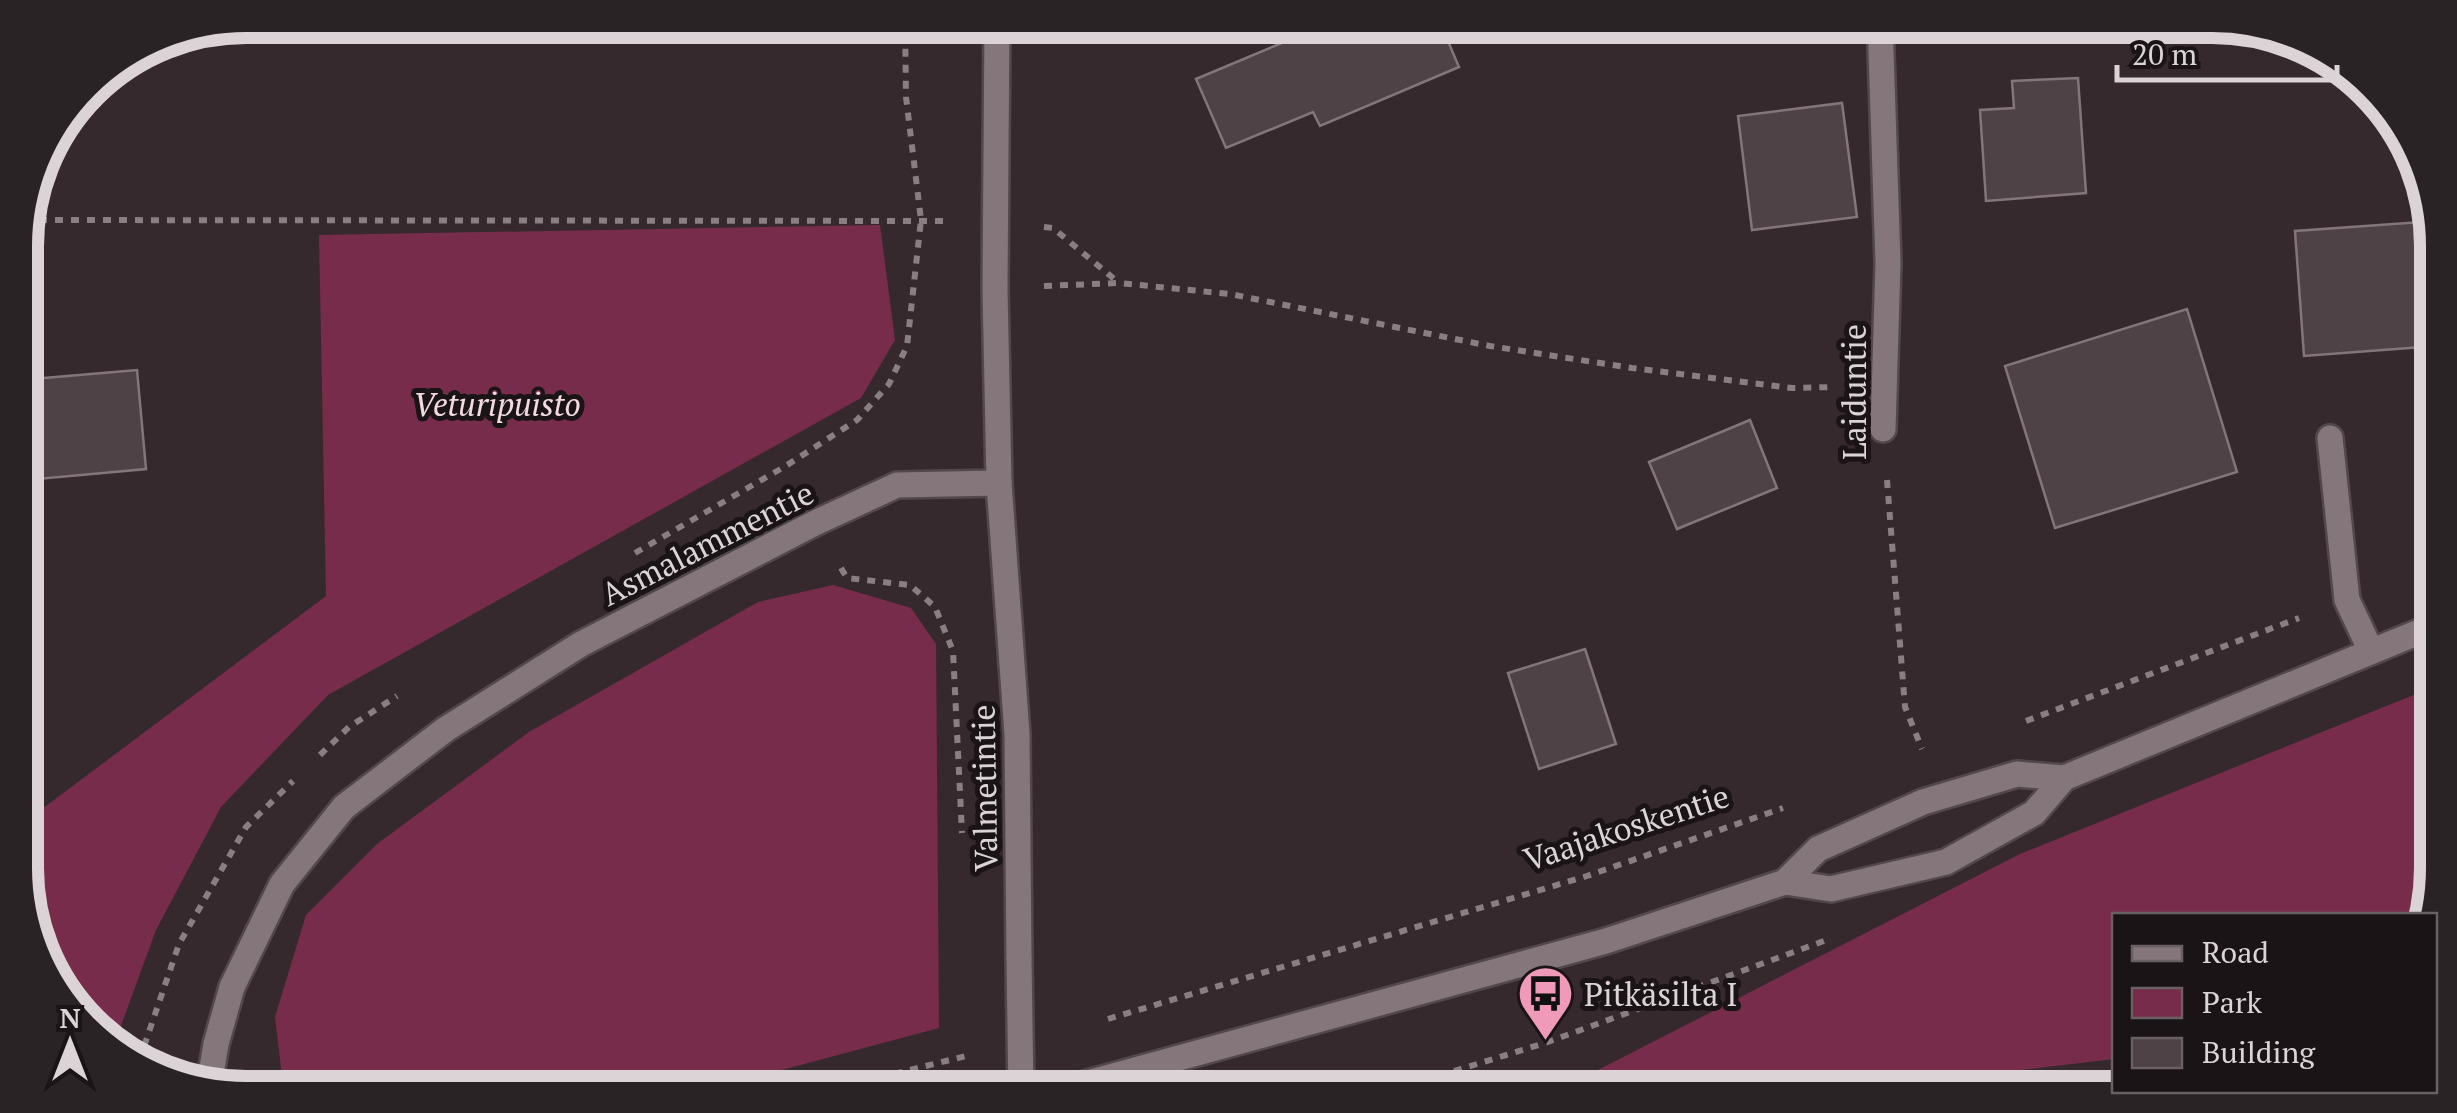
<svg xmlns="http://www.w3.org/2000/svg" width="2457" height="1113" font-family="'PT Serif',serif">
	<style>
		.green { fill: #772c4b }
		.building { fill: #4f4246; stroke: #84757a; stroke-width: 2.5 }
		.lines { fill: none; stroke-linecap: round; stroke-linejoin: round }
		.lane-casing { stroke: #52484c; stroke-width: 30 }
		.street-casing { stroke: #52484c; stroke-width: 30 }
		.secondary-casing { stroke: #52484c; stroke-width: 30 }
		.path { stroke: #897e81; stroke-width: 6; stroke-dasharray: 8 8; stroke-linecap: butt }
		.lane { stroke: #85767b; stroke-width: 25 }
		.street { stroke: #85767b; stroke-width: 25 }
		.secondary { stroke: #85767b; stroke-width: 25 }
		.secondary-bridge-casing { stroke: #52484c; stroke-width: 30; stroke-linecap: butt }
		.secondary-bridge { stroke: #85767b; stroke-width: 25 }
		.labels { text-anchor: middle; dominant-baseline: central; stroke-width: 10; stroke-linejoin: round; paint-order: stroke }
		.street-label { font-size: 32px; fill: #dcd3d6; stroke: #1a1416 }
		.park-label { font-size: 32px; font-style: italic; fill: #f3dae2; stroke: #1a1416 }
		.poi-label { font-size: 32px; fill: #dcd3d6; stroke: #1a1416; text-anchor: start }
		.rim { fill: none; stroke: #dcd3d6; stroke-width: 12 }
	</style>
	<rect width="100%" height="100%" fill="#36292d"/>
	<g class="green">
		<path d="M 880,225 L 895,340 L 861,398 L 328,695 L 221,807 L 156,930 L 115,1042 L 67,1005 L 22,898 L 22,824 L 326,596 L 319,235 Z"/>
		<path d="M 833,585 L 911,608 L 936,644 L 939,1028 L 695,1093 L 284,1093 L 275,1017 L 306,915 L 377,844 L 529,732 L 758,602 Z"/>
		<path d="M 2436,686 L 2437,868 L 2428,915 L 2114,916 L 2114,1059 L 1829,1093 L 1553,1093 L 2020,854 Z"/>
	</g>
	<g class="building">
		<path d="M 1281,20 L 1439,20 L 1459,67 L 1320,126 L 1313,112 L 1226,148 L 1196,79 L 1289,40 Z"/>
		<path d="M 2078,78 L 2086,193 L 1986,201 L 1980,110 L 2014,108 L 2012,81 Z"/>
		<path d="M 1842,103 L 1857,217 L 1752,230 L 1738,116 Z"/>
		<path d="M 2435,221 L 2435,346 L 2304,356 L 2295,231 Z"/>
		<path d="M 2187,309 L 2237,472 L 2055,528 L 2005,366 Z"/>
		<path d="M 137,370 L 146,469 L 27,480 L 21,413 L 21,380 Z"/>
		<path d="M 1750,420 L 1777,488 L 1677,529 L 1649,462 Z"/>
		<path d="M 1585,649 L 1616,744 L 1539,769 L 1508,673 Z"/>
	</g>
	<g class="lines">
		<defs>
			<path id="lane" d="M 2330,438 L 2347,600 L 2371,651"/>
			<path id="street" d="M 1880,20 L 1888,263 L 1883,429"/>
			<g id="secondary">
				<path d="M 997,20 L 995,289 L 999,483 L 1017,734 L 1019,960"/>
				<path d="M 1785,882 L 1831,889 L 1946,862 L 2034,813 L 2064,778 L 2436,625"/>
				<path d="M 209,1086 L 216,1044 L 232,987 L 282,884 L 344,807 L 446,729 L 581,644 L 815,523 L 897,485 L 999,483"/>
				<path d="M 1051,1093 L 1606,941 L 1785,882 L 1818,849 L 1923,802 L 2017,774 L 2064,778"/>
			</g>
		</defs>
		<use href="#lane" class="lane-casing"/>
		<use href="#street" class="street-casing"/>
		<use href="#secondary" class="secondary-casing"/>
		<g class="path">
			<path d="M 23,220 L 947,221"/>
			<path d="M 1044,227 L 1053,228 L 1119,283"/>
			<path d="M 1044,286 L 1119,283 L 1230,294 L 1490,346 L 1632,368 L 1792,388 L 1833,387"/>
			<path d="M 1887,480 L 1905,707 L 1922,749"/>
			<path d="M 635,553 L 784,467 L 857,420 L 889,384 L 907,346 L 921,220 L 906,97 L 905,20"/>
			<path d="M 841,568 L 847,578 L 910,585 L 935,607 L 953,651 L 962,833"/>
			<path d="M 2419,573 L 2436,566"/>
			<path d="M 2026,721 L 2299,618"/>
			<path d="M 320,755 L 349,727 L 397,696"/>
			<path d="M 1108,1019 L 1587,876 L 1783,808"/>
			<path d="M 139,1061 L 179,944 L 246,827 L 293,781"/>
			<path d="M 1393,1090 L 1545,1043 L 1824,941"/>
			<path d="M 817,1093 L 970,1055"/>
		</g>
		<use href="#lane" class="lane"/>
		<use href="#street" class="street"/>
		<use href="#secondary" class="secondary"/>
		<defs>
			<path id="secondary-bridge" d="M 1019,960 L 1021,1093"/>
		</defs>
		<use href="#secondary-bridge" class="secondary-bridge-casing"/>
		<use href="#secondary-bridge" class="secondary-bridge"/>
	</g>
	<defs>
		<symbol id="bus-pin" viewBox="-11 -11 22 30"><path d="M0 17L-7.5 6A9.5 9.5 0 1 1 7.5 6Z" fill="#ef9ab8" stroke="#1a1416"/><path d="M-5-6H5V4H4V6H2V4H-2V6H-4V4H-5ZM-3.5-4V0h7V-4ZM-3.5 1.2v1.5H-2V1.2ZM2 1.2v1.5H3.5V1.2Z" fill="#111"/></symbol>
	</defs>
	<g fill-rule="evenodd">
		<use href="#bus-pin" x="1514" y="962" width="63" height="86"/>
	</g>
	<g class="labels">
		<g class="street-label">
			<text transform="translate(1854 392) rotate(-90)">Laiduntie</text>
			<text transform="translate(707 543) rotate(-27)">Asmalammentie</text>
			<text transform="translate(984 788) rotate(-91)">Valmetintie</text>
			<text transform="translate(1626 827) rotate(-18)">Vaajakoskentie</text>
		</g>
		<g class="park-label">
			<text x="497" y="404">Veturipuisto</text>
		</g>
		<g class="poi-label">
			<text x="1584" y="994">Pitkäsilta I</text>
		</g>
	</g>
	<path d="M0 0H2457V1113H0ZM246 38H2212A208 208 0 0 1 2420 246V868A208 208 0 0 1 2212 1076H246A208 208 0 0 1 38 868V246A208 208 0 0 1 246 38Z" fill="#2a2325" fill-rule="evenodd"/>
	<path class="rim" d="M246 38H2212A208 208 0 0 1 2420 246V868A208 208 0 0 1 2212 1076H246A208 208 0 0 1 38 868V246A208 208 0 0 1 246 38Z"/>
	<rect x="2112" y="913" width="325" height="180" fill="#1a1416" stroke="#686063" stroke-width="2.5"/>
	<rect x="2132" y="946" width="50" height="15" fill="#85767b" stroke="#686063" stroke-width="2.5"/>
	<text x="2202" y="963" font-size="30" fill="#dcd3d6">Road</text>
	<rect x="2132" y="988" width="50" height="30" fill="#772c4b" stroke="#686063" stroke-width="2.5"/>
	<text x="2202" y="1013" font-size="30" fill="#dcd3d6">Park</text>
	<rect x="2132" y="1038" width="50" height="30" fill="#4f4246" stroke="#686063" stroke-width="2.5"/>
	<text x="2202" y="1063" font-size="30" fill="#dcd3d6">Building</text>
	<g transform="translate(70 1043)" stroke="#1a1416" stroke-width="8" paint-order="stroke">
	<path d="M0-8L18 38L0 25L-18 38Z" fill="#dcd3d6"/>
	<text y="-15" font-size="28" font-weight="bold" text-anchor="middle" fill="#dcd3d6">N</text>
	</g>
	<path d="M2117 65v15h220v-15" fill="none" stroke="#dcd3d6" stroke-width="5"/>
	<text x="2132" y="65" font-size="30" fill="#dcd3d6" stroke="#1a1416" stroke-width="8" paint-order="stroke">20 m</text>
</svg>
